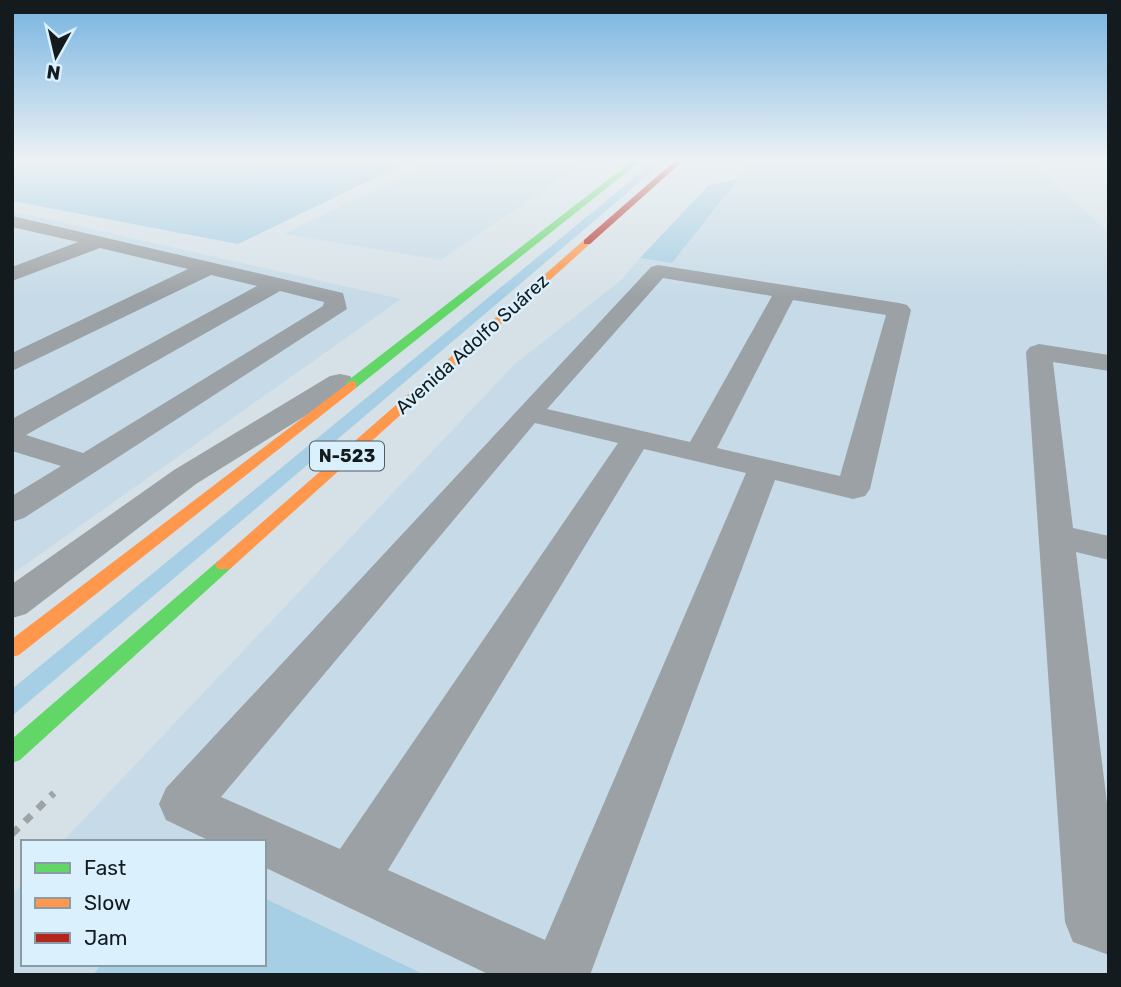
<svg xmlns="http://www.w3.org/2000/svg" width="1121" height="987" font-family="Rubik,sans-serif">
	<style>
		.built { fill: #c6dbe7 }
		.green { fill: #a6cee4 }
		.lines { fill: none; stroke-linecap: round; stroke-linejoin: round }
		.path { stroke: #9ea4a6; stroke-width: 7; stroke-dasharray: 9 9; stroke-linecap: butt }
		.lane { fill: #9ca1a5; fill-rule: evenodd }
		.fast { fill: #63d668; fill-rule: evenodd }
		.slow { fill: #ff974d; fill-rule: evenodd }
		.jam { fill: #b3261e; fill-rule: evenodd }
		.labels { text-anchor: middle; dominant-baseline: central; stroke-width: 5; stroke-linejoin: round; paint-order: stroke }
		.shield { fill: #dbf0fd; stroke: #4f5b62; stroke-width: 2 }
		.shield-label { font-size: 18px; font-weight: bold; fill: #131b1f }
		.street-label { font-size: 19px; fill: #131b1f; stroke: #dbf0fd }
	</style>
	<rect width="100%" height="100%" fill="#d6e1e7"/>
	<g class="built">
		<path d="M 437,159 L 589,159 L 441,260 L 284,234 Z"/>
		<path d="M 753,159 L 1027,159 L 1109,233 L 1109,975 L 12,975 L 12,894 L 23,883 L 23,964 L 264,964 L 264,842 L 62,842 L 515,364 L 621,280 L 640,258 L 672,263 Z"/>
		<path d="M 12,211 L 401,299 L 12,574 Z"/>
	</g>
	<g class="green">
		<path d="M 12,159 L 414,159 L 238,244 L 12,201 Z"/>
		<path d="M 657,159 L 667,159 L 12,716 L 12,689 Z"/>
		<path d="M 738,179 L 672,263 L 640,258 L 708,186 Z"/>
		<path d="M 264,898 L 425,975 L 93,975 L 102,964 L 264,964 Z"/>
	</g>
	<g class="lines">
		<path class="path" d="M 12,834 L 54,793"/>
		<g class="lane">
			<path d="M 12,216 L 343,293 L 347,309 L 24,518 L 12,522 L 12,496 L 61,466 L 12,451 L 12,419 L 257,286 L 211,275 L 12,371 L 12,353 L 188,269 L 100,248 L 12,281 L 12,267 L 78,242 L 12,227 ZM 280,291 L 324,302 L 323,306 L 83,453 L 26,435 Z"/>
			<path d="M 658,265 L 899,303 L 907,305 L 911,310 L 870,489 L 865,496 L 853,499 L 775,480 L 590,975 L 490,975 L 264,867 L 264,842 L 212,842 L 166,820 L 159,804 L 166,788 L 651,267 ZM 663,278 L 772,296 L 690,442 L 547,409 ZM 793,300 L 886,315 L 840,476 L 717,448 ZM 535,423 L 618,443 L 340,849 L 221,797 ZM 644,449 L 746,473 L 545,940 L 388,870 Z"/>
			<path d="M 1039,344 L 1109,355 L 1109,371 L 1053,362 L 1073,528 L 1109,536 L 1109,560 L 1076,552 L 1109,819 L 1109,955 L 1073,942 L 1065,922 L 1026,352 L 1030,347 Z"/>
			<path d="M 340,374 L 350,376 L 354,382 L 350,388 L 196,484 L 26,614 L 12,618 L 12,584 L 174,470 L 330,376 Z"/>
		</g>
		<g class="fast">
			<path d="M 635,159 L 643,159 L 356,388 L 346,388 L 346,382 Z"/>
			<path d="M 224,559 L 230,561 L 233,565 L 230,569 L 20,760 L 12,763 L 12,739 L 218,561 Z"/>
		</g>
		<g class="slow">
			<path d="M 584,240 L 592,242 L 230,569 L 218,569 L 215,565 L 218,561 Z"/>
			<path d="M 351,381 L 356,382 L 356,388 L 19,655 L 12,657 L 12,639 Z"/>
		</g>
		<path class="jam" d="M 677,159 L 685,159 L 590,244 L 584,244 L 584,240 Z"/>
	</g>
	<linearGradient id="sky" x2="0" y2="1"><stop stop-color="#76b3e0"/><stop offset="0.54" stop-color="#edf2f4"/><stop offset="1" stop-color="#edf2f4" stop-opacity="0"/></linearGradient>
	<rect width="1121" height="297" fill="url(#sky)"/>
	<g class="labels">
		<rect class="shield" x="310" y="441.5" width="74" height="29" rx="5"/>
		<g class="shield-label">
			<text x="347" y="456">N-523</text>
		</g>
		<g class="street-label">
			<text transform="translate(472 344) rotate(-42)">Avenida Adolfo Suárez</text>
		</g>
	</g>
	<rect width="1121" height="987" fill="none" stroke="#131b1f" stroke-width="28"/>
	<rect x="21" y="840" width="245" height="126" fill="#dbf0fd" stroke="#8b9ba4" stroke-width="2"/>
	<rect x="35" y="863" width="35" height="10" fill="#63d668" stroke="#8b9ba4" stroke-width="2"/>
	<text x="84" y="875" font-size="21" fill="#131b1f">Fast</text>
	<rect x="35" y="898" width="35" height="10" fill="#ff974d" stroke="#8b9ba4" stroke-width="2"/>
	<text x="84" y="910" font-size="21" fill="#131b1f">Slow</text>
	<rect x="35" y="933" width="35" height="10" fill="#b3261e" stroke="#8b9ba4" stroke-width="2"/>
	<text x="84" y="945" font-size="21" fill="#131b1f">Jam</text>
	<g transform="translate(56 56) rotate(188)" stroke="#dbf0fd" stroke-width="5" paint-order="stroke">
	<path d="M0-5L12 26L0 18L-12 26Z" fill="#131b1f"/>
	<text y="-10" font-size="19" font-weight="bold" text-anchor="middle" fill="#131b1f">N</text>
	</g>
</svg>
